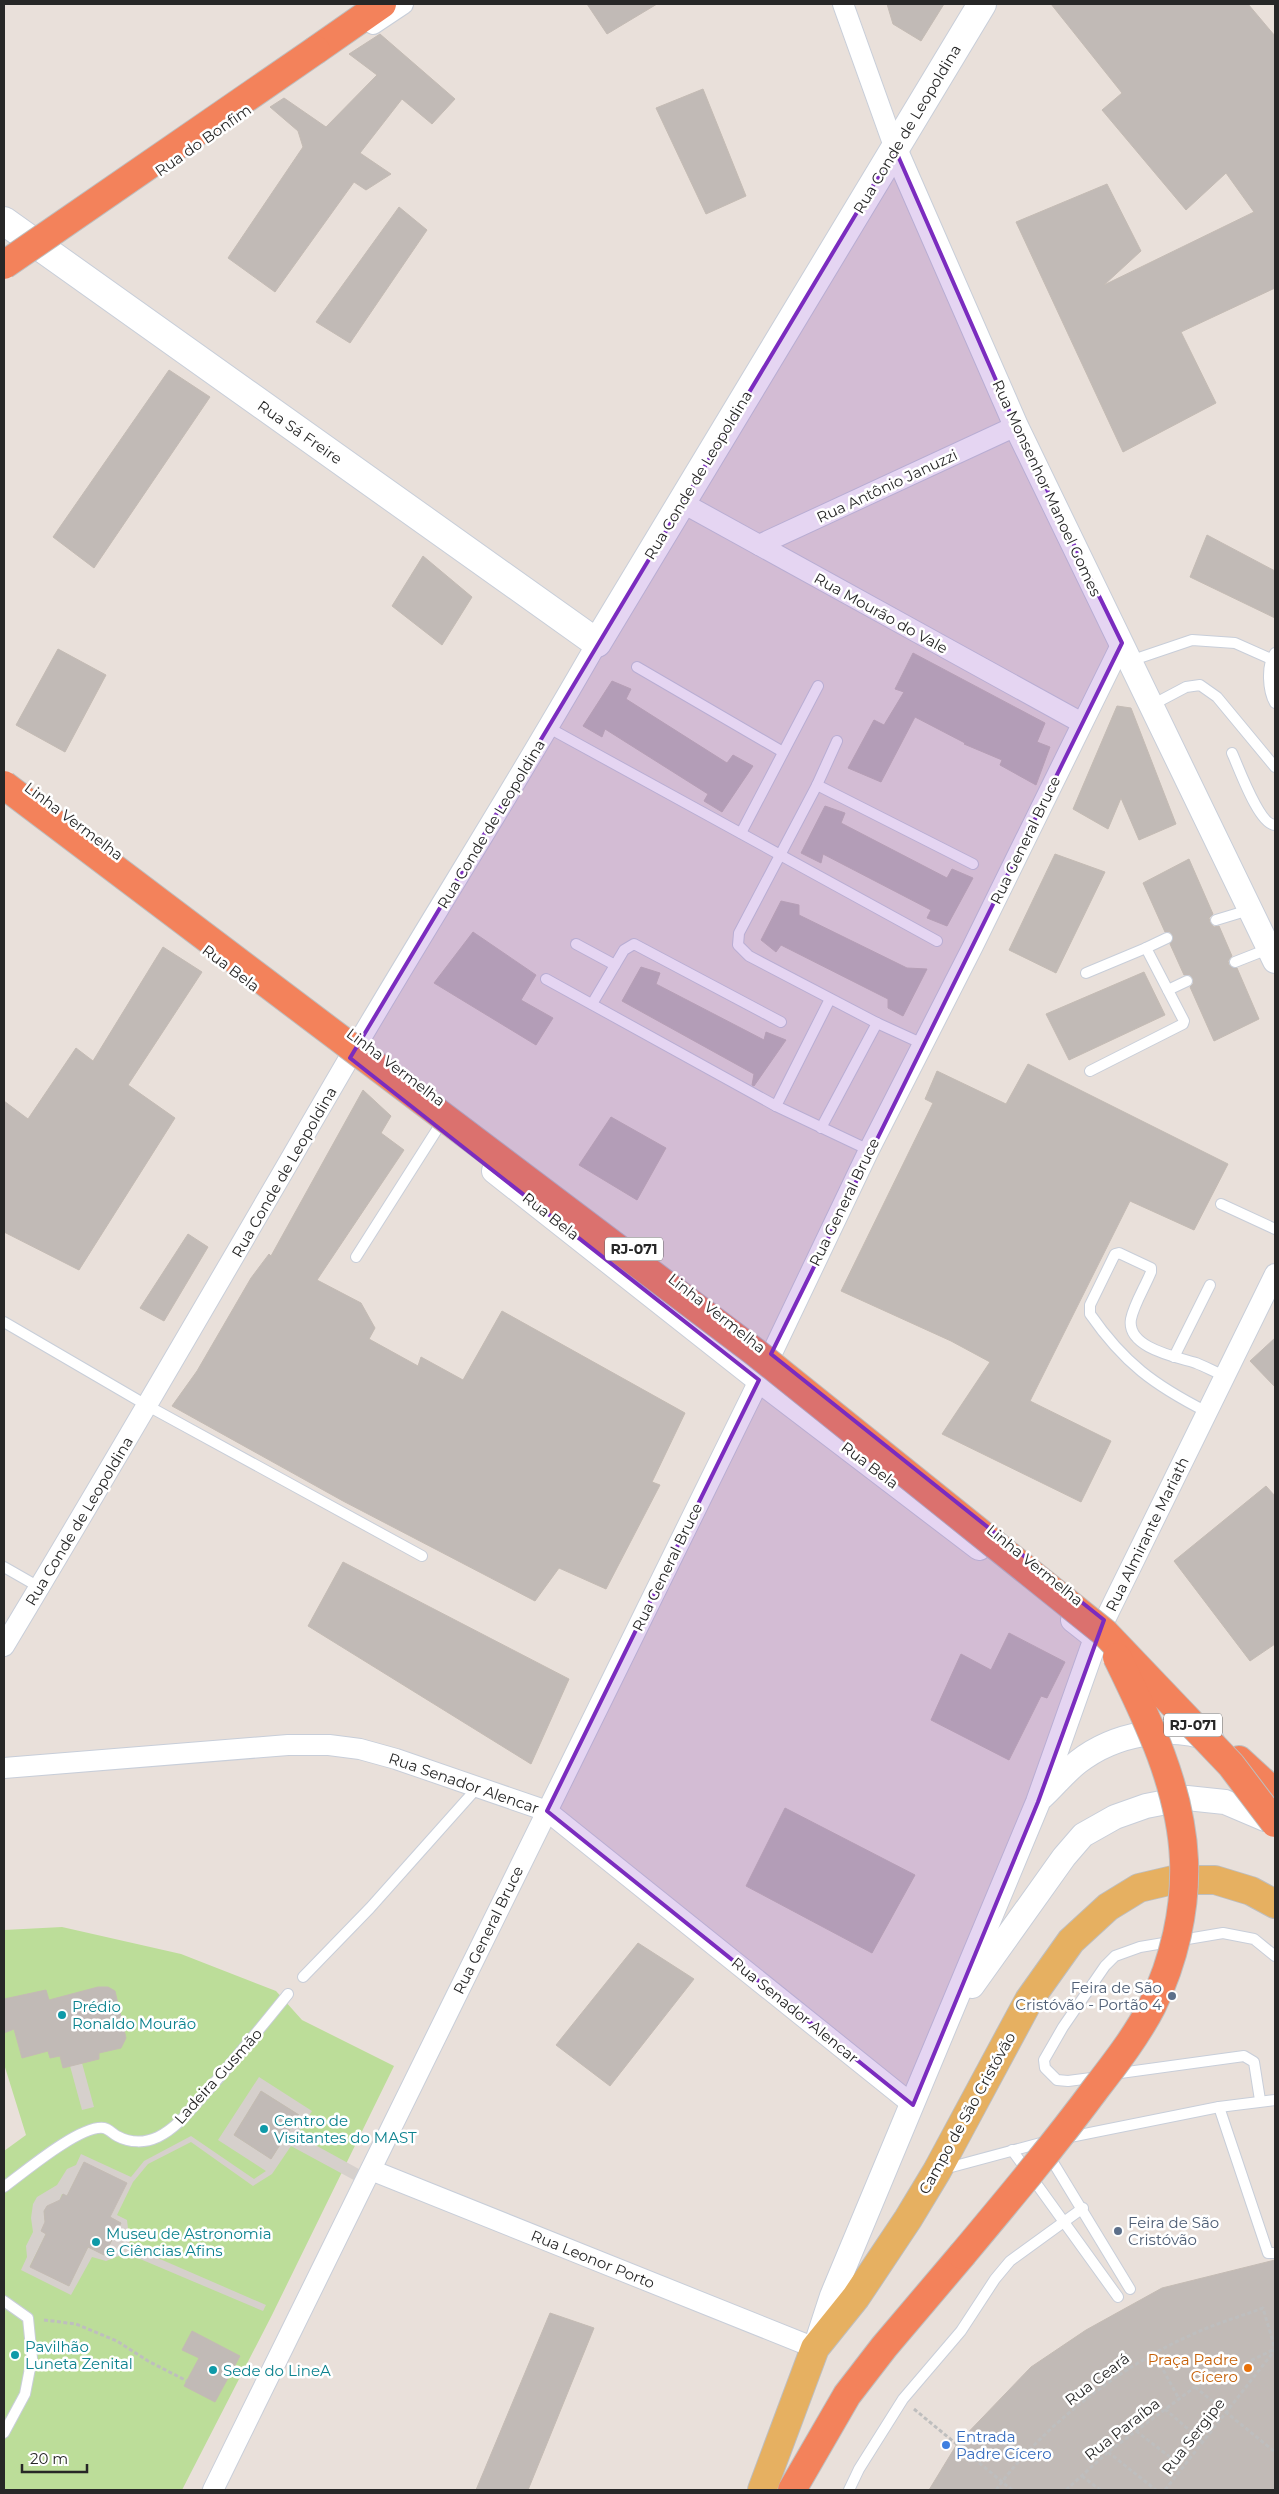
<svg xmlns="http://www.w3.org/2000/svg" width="1279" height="2494" font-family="Montserrat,sans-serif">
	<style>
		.green { fill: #bcdd99 }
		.plaza { fill: #d6d0cc; fill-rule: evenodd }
		.building { fill: #c1bab6; stroke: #c4bbb4 }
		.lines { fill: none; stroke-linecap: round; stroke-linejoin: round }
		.service-casing { stroke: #c8ced9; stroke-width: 12 }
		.minor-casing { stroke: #c8ced9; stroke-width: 22 }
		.tertiary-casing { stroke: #c8ced9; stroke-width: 26 }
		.secondary-casing { stroke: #c8ced9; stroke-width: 30 }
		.primary-casing { stroke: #bebebe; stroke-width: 30 }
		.motorway-casing { stroke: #bebebe; stroke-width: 30 }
		.path { stroke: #bebebe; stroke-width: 3; stroke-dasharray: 4 2.5; stroke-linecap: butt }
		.service { stroke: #fff; stroke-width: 10 }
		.minor { stroke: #fff; stroke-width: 20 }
		.tertiary { stroke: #fff; stroke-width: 24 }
		.secondary { stroke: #fff; stroke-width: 28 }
		.primary { stroke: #e6b061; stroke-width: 28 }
		.motorway { stroke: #f3825b; stroke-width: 28 }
		.motorway-bridge-casing { stroke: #bebebe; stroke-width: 30; stroke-linecap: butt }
		.motorway-bridge { stroke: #f3825b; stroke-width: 28 }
		.marked { fill: #7b2cbf; fill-opacity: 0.2; stroke: #7b2cbf; stroke-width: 4; stroke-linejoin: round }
		.service-dot { fill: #5c6f8a; stroke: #fff; stroke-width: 2 }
		.culture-dot { fill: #0f9aa8; stroke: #fff; stroke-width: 2 }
		.food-dot { fill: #e8710a; stroke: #fff; stroke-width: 2 }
		.shop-dot { fill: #3f7fe0; stroke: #fff; stroke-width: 2 }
		.labels { text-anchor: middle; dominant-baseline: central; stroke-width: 5; stroke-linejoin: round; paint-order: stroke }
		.shield { fill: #fff; stroke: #686868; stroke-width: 1 }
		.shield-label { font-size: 14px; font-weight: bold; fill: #272727 }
		.street-label { font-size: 15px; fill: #272727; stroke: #fff }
		.service-label { font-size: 15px; fill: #4e5e75; stroke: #fff; text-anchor: end }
		.culture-label { font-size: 15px; fill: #0d838f; stroke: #fff; text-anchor: start }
		.food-label { font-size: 15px; fill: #c56008; stroke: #fff; text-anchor: end }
		.shop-label { font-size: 15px; fill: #366cbe; stroke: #fff; text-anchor: start }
	</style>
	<rect width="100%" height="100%" fill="#e9e0da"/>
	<path class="green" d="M 62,1927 L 181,1954 L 276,1991 L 302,2020 L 394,2066 L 272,2315 L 182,2490 L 4,2490 L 4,2151 L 26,2135 L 4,2064 L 4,1930 Z"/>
	<g class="plaza">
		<path d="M 82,2063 L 94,2107 L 82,2110 L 70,2066 Z"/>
		<path d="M 259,2077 L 312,2111 L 297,2135 L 368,2174 L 363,2185 L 291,2146 L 272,2174 L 253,2186 L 191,2142 L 148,2164 L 133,2182 L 117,2215 L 127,2220 L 130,2246 L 266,2305 L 263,2311 L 126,2253 L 106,2261 L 92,2257 L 71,2295 L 21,2270 L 27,2257 L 26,2246 L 33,2232 L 31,2218 L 33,2204 L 37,2197 L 57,2185 L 67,2169 L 76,2165 L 81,2154 L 131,2177 L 144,2161 L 191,2136 L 254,2179 L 266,2171 L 218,2140 ZM 261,2091 L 299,2115 L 271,2159 L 234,2135 ZM 84,2162 L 110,2217 L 121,2223 L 104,2255 L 88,2247 L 69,2286 L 30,2266 L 46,2234 L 44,2211 L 59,2202 L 62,2194 L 67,2196 Z"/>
	</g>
	<g class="building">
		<path d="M 587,4 L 657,4 L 607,34 Z"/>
		<path d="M 887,4 L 944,4 L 921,41 L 893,24 Z"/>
		<path d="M 1051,4 L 1248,4 L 1275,36 L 1275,288 L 1181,332 L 1216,403 L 1123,452 L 1016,222 L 1107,184 L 1141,251 L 1104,285 L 1254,212 L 1226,173 L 1186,210 L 1102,110 L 1122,93 Z"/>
		<path d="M 380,34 L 455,99 L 432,124 L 402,99 L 360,153 L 391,174 L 366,190 L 354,182 L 275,292 L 228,258 L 303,147 L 298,131 L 270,107 L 284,98 L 326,127 L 377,75 L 349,54 Z"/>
		<path d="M 703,89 L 746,196 L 706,214 L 656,108 Z"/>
		<path d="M 399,207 L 427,230 L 350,343 L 316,322 Z"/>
		<path d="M 169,370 L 210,397 L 94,568 L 53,537 Z"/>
		<path d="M 1207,535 L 1275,571 L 1275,618 L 1190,577 Z"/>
		<path d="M 423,556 L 472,597 L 442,645 L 392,606 Z"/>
		<path d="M 58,649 L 106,675 L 65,752 L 16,725 Z"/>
		<path d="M 913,653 L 1045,723 L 1037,742 L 1050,747 L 1036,785 L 1000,765 L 1002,760 L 964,744 L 965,743 L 915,717 L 881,782 L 848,768 L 874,720 L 884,725 L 904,692 L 895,689 Z"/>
		<path d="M 612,681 L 631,689 L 626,699 L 727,763 L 733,755 L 753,766 L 722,812 L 704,801 L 708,794 L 605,729 L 602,737 L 583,726 Z"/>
		<path d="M 1117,706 L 1131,708 L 1176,824 L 1139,840 L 1121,798 L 1108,829 L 1073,809 Z"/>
		<path d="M 825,806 L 845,813 L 841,823 L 947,878 L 952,869 L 973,878 L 947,926 L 927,918 L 931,910 L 823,854 L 821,863 L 801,853 Z"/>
		<path d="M 1055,854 L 1105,872 L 1056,973 L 1009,950 Z"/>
		<path d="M 1189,859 L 1213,914 L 1209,918 L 1210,922 L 1214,927 L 1219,926 L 1232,956 L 1228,961 L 1229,965 L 1237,968 L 1259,1019 L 1214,1041 L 1190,987 L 1193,984 L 1193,979 L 1190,975 L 1184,975 L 1170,944 L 1173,936 L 1170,932 L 1165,932 L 1143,883 Z"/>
		<path d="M 781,901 L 799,905 L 799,915 L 907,968 L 927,969 L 903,1016 L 888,1008 L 888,999 L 781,945 L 776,952 L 761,940 Z"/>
		<path d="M 473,932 L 536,975 L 521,1000 L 553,1018 L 536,1045 L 434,983 Z"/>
		<path d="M 163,947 L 202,972 L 128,1085 L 175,1118 L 79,1270 L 4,1232 L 4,1101 L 28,1119 L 76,1048 L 93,1061 Z"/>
		<path d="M 641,967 L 660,973 L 656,984 L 764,1040 L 766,1032 L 786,1040 L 754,1086 L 752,1085 L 754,1074 L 622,1001 Z"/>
		<path d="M 1144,972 L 1165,1015 L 1069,1060 L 1046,1014 Z"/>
		<path d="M 1028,1064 L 1228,1164 L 1194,1230 L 1130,1201 L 1030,1401 L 1111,1441 L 1081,1502 L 942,1434 L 990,1362 L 951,1341 L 841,1291 L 933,1103 L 925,1099 L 937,1071 L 1006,1104 Z"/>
		<path d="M 363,1090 L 391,1116 L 381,1133 L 404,1150 L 317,1280 L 361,1303 L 375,1328 L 369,1339 L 418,1366 L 421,1357 L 463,1380 L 502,1311 L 685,1413 L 652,1482 L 660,1485 L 606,1589 L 559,1568 L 535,1601 L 343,1501 L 172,1406 L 197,1371 L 251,1278 L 269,1254 L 271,1256 Z"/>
		<path d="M 611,1117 L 666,1148 L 637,1200 L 579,1165 Z"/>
		<path d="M 188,1234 L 208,1247 L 164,1321 L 140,1308 Z"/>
		<path d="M 1275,1338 L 1275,1387 L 1250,1361 Z"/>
		<path d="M 1266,1486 L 1275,1496 L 1275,1644 L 1250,1661 L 1174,1561 Z"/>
		<path d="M 343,1562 L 569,1679 L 531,1764 L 308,1626 Z"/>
		<path d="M 1009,1633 L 1065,1662 L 1047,1698 L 1041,1696 L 1009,1760 L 931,1720 L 961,1654 L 991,1670 Z"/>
		<path d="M 785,1808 L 915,1875 L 872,1953 L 746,1886 Z"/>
		<path d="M 638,1943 L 694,1979 L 610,2086 L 556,2045 Z"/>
		<path d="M 98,1987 L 108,1987 L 115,1991 L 126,2038 L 121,2048 L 99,2053 L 99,2059 L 63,2068 L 60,2056 L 50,2058 L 48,2051 L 22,2058 L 14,2029 L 4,2033 L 4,1999 L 46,1990 L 49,2000 Z"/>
		<path d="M 261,2091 L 299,2115 L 271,2159 L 234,2135 Z"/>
		<path d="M 84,2162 L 127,2183 L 110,2217 L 121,2223 L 104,2255 L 88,2247 L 69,2286 L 30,2267 L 46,2234 L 41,2231 L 45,2222 L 44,2211 L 47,2206 L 60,2200 L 63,2194 L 67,2196 Z"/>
		<path d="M 1275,2260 L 1275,2490 L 929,2490 L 957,2444 L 1031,2367 L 1086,2330 L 1162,2288 Z"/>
		<path d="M 550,2313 L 594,2328 L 528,2490 L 476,2490 Z"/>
		<path d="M 192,2331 L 240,2356 L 215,2402 L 184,2386 L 199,2358 L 182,2350 Z"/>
	</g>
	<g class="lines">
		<defs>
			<g id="service">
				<path d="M 1275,653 C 1266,665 1268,691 1275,703"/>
				<path d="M 1130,661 L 1192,640 L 1235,643 L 1271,659"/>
				<path d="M 637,667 L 783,752"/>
				<path d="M 1152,705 L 1186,687 L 1200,685 L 1217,697 L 1275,767"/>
				<path d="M 549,728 L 937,941"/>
				<path d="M 837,741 L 817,785 L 739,933 L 738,945 L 749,956 L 877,1023 L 923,1044"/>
				<path d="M 1232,753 C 1239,768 1259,825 1275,825"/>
				<path d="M 817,785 L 973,864"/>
				<path d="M 741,833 L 818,686"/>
				<path d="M 1216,920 L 1249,910"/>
				<path d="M 576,944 L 615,965"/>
				<path d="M 1235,962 L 1268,949"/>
				<path d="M 1086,973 L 1146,948"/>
				<path d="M 546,979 L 776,1106 L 869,1150"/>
				<path d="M 1168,990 L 1187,981"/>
				<path d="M 592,1004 L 624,950 L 634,944 L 781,1022"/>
				<path d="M 1090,1071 L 1183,1024 L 1184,1021 L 1146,948 L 1167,938"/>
				<path d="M 776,1106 L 830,999"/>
				<path d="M 821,1128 L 877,1023"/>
				<path d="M 1221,1204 L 1275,1229"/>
				<path d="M 356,1257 L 438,1128"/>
				<path d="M 4,1322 L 148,1406 L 422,1556"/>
				<path d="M 1174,1357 L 1210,1285"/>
				<path d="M 1207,1412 C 1154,1385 1124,1363 1090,1314 L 1090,1305 L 1115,1254 L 1119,1253 L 1151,1268 L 1151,1272 C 1145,1287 1134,1304 1131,1319 C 1126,1348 1177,1357 1196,1363 C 1206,1367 1215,1372 1225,1376"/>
				<path d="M 4,1567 L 39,1587"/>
				<path d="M 303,1977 L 370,1908 L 477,1788"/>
				<path d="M 1113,2074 L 1244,2056 L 1254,2062 L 1260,2100"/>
				<path d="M 1099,2077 L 1068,2081 L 1057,2080 L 1045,2068 L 1044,2060 L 1063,2027 L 1105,1966 L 1115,1956 L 1140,1947 L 1223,1933 L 1254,1939 L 1275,1956"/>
				<path d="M 1219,2107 L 1268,2253 L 1275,2253"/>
				<path d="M 1065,2138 L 1219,2107 L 1275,2100"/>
				<path d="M 1012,2150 L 1118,2297"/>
				<path d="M 1048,2154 L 1130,2289"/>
				<path d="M 944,2169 L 1048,2141"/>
				<path d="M 4,2187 C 23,2173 81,2124 104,2128 C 109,2129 113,2134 117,2136 C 130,2143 145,2143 158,2137 C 179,2127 194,2105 210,2088 C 237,2057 262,2026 288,1994"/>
				<path d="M 4,2301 L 28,2318 L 32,2358 L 25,2394 L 4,2433"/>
				<path d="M 849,2490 L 859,2469 L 903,2399 L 961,2331 L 995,2279 L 1010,2261 L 1083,2208"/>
			</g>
			<g id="minor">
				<path d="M 843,4 L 895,149"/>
				<path d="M 373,24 L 403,4"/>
				<path d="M 681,502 L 1082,723"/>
				<path d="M 759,545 L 1016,426"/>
				<path d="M 1096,1638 L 1275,1274"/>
				<path d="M 4,1646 C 121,1452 234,1256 348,1060 C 430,920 517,784 597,643"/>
				<path d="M 4,1768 L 288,1745 L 329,1745 L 360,1749 L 396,1759 L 547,1811 L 913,2105"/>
				<path d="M 371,2170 L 815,2348"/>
				<path d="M 213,2490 L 752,1395 L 869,1150 L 973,946 L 1122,643"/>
			</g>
			<g id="tertiary">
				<path d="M 895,149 L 1016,426 L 1275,961"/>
				<path d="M 494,1171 L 759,1380 L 979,1548"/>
				<path d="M 1042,1797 C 1054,1786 1065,1772 1078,1762 C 1114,1734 1169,1723 1212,1740"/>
				<path d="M 972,1986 L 1064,1857 L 1083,1835 L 1115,1817 L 1146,1806 L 1187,1798 L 1225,1802 L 1265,1819"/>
				<path d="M 817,2342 L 832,2296 L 1038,1802 L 1096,1638 L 1073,1620"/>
			</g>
			<path id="secondary" d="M 4,221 L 597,643 L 982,4"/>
			<path id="primary" d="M 762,2490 L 815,2348 L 856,2297 L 908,2219 L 937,2171 L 1029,2000 L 1071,1941 L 1108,1907 L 1139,1888 L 1173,1880 L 1215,1880 L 1251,1891 L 1275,1904"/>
			<g id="motorway">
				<path d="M 316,50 L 382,4"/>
				<path d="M 1239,1760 L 1275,1793"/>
				<path d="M 792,2490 L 847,2395 L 884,2347 L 962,2255"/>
			</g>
		</defs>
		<use href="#service" class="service-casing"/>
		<use href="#minor" class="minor-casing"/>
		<use href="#tertiary" class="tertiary-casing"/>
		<use href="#secondary" class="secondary-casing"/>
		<use href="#primary" class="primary-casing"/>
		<use href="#motorway" class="motorway-casing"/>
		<g class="path">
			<path d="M 44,2320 L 76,2324 L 117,2341 L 148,2361 L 187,2381"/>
			<path d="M 1154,2353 L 1179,2399"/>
			<path d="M 1195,2387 L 1275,2452"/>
			<path d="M 914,2409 L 1012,2490"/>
			<path d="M 1165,2409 L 1203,2442"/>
			<path d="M 1136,2431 L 1183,2467"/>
			<path d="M 1108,2452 L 1156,2490"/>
			<path d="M 1082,2476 L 1100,2490"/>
			<path d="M 996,2490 C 1039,2429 1122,2365 1191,2335 C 1214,2324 1239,2317 1263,2308 L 1275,2349"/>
			<path d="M 1066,2490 L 1108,2452 L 1195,2387 L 1275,2349"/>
			<path d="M 1165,2490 L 1275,2350"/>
		</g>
		<use href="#service" class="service"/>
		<use href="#minor" class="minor"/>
		<use href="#tertiary" class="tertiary"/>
		<use href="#secondary" class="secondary"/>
		<use href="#primary" class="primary"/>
		<use href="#motorway" class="motorway"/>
		<defs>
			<g id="motorway-bridge">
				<path d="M 4,265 L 316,50"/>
				<path d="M 4,785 L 755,1352 L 1105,1633 L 1231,1765 L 1275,1823"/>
				<path d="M 962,2255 C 1008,2200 1054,2145 1097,2087 C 1117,2061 1137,2035 1152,2006 C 1174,1961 1186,1909 1184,1860 C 1181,1788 1148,1720 1117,1657"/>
			</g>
		</defs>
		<use href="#motorway-bridge" class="motorway-bridge-casing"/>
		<use href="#motorway-bridge" class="motorway-bridge"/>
	</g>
	<path class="marked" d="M 895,149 L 1016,426 L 1122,643 L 771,1354 L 1104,1620 L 1038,1802 L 913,2105 L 547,1811 L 759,1380 L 350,1058 Z"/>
	<g class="service-dot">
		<circle cx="1172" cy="1996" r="5"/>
		<circle cx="1118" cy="2231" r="5"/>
	</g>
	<g class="culture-dot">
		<circle cx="62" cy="2015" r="5"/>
		<circle cx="264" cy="2129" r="5"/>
		<circle cx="96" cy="2242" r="5"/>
		<circle cx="15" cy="2355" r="5"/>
		<circle cx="213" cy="2370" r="5"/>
	</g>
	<circle class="food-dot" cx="1248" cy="2368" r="5"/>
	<circle class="shop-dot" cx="946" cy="2445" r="5"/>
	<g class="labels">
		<g class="shield">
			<rect x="605" y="1237.5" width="58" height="23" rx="4"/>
			<rect x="1164" y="1713.5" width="58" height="23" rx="4"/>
		</g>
		<g class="shield-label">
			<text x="634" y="1249">RJ-071</text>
			<text x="1193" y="1725">RJ-071</text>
		</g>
		<g class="street-label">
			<text transform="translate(907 129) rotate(-59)">Rua Conde de Leopoldina</text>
			<text transform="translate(203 140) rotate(-35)">Rua do Bonfim</text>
			<text transform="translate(300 432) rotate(35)">Rua Sá Freire</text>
			<text transform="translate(698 475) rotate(-59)">Rua Conde de Leopoldina</text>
			<text transform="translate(887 486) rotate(-25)">Rua Antônio Januzzi</text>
			<text transform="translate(1047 488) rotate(65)">Rua Monsenhor Manoel Gomes</text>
			<text transform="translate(881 613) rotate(29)">Rua Mourão do Vale</text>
			<text transform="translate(74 821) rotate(37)">Linha Vermelha</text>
			<text transform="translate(491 824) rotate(-59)">Rua Conde de Leopoldina</text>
			<text transform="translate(1025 840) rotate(-64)">Rua General Bruce</text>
			<text transform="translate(231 968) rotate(37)">Rua Bela</text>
			<text transform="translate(396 1067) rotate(37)">Linha Vermelha</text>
			<text transform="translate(284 1172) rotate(-60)">Rua Conde de Leopoldina</text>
			<text transform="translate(844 1202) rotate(-64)">Rua General Bruce</text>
			<text transform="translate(551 1216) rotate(38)">Rua Bela</text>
			<text transform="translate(717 1313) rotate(38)">Linha Vermelha</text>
			<text transform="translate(870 1465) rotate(37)">Rua Bela</text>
			<text transform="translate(79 1521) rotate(-59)">Rua Conde de Leopoldina</text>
			<text transform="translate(1147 1534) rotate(-64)">Rua Almirante Mariath</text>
			<text transform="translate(1035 1565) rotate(39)">Linha Vermelha</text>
			<text transform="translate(667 1567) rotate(-64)">Rua General Bruce</text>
			<text transform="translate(464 1783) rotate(19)">Rua Senador Alencar</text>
			<text transform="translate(488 1930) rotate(-64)">Rua General Bruce</text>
			<text transform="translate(795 2010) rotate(39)">Rua Senador Alencar</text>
			<text transform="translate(218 2076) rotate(-48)">Ladeira Gusmão</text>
			<text transform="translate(967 2113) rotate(-61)">Campo de São Cristóvão</text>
			<text transform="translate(593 2259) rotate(22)">Rua Leonor Porto</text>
			<text transform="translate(1097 2379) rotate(-37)">Rua Ceará</text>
			<text transform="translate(1122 2429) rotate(-38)">Rua Paraíba</text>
			<text transform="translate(1193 2436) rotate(-52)">Rua Sergipe</text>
		</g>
		<g class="service-label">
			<text x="1162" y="1987">Feira de São<tspan x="1162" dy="17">Cristóvão - Portão 4</tspan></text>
			<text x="1128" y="2222" text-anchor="start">Feira de São<tspan x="1128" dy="17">Cristóvão</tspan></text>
		</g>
		<g class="culture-label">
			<text x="72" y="2006">Prédio<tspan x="72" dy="17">Ronaldo Mourão</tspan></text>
			<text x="274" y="2120">Centro de<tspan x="274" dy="17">Visitantes do MAST</tspan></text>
			<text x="106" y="2233">Museu de Astronomia<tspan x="106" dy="17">e Ciências Afins</tspan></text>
			<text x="25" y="2346">Pavilhão<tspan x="25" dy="17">Luneta Zenital</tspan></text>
			<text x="223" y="2370">Sede do LineA</text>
		</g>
		<g class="food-label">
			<text x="1238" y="2359">Praça Padre<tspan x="1238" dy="17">Cícero</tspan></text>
		</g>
		<g class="shop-label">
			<text x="956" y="2436">Entrada<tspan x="956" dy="17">Padre Cícero</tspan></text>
		</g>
	</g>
	<rect width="1279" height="2494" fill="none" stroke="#272727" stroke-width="10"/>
	<path d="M22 2464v8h65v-8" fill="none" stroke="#272727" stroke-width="2.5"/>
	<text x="30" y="2464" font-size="15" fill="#272727" stroke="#ffffff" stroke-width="4" paint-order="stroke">20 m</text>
</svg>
